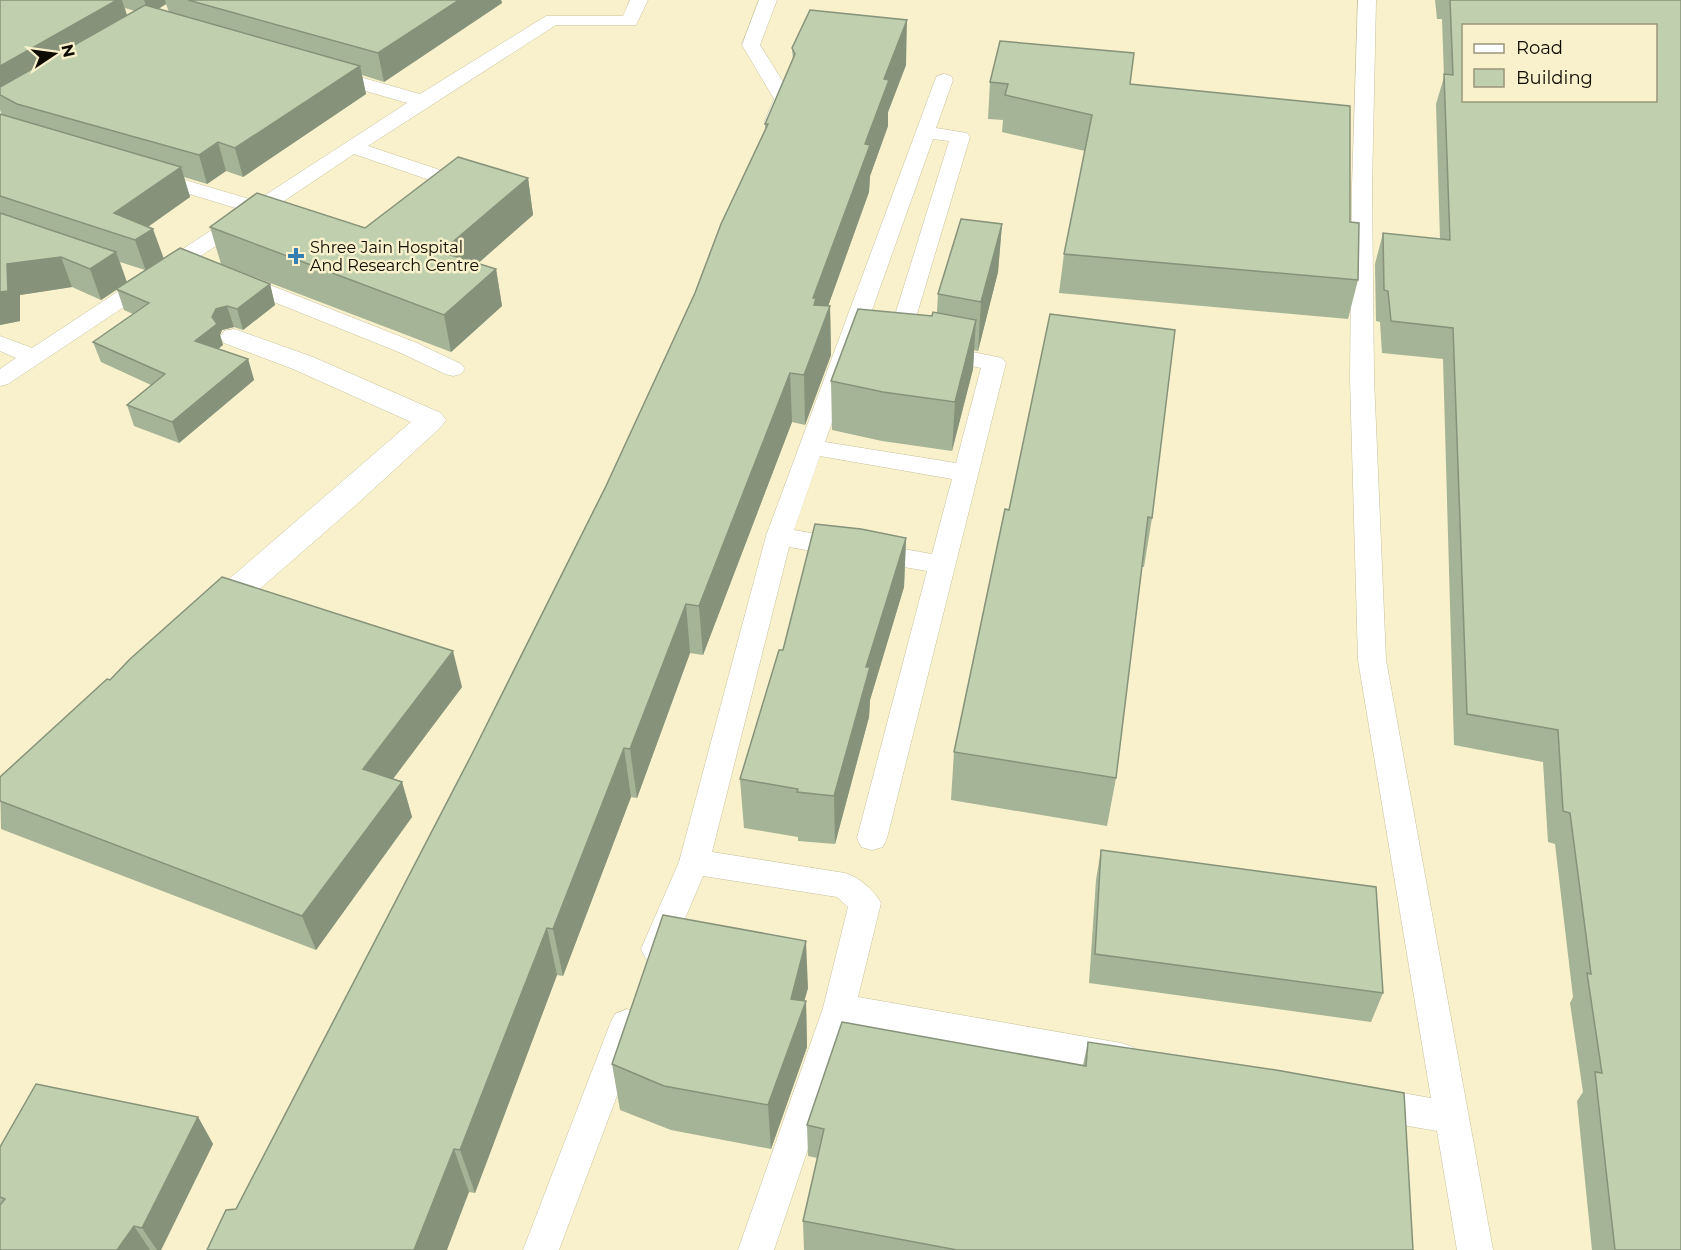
<svg xmlns="http://www.w3.org/2000/svg" width="1681" height="1250" font-family="Montserrat,sans-serif">
	<style>
		.lines { fill: none; stroke-linecap: round; stroke-linejoin: round }
		.service-casing { stroke: #c8c29d; stroke-width: 1 }
		.minor-casing { stroke: #c8c29d; stroke-width: 1 }
		.service { fill: #fff; fill-rule: evenodd }
		.minor { fill: #fff; fill-rule: evenodd }
		.wall { fill: #a5b396; fill-rule: evenodd }
		.shaded-wall { fill: #86927a }
		.building { fill: #c0d0ae; stroke: #86927a; stroke-width: 1.5; fill-rule: evenodd }
		.poi-dot { fill: #367fb3; stroke: #f8f1cb; stroke-width: 2 }
		.labels { text-anchor: middle; dominant-baseline: central; stroke-width: 5; stroke-linejoin: round; paint-order: stroke }
		.far-poi-label { font-size: 16px; fill: #0e0b02; stroke: #f8f1cb; text-anchor: start }
	</style>
	<rect width="100%" height="100%" fill="#f8f1cb"/>
	<g class="lines">
		<defs>
			<g id="service">
				<path d="M 630,0 L 648,0 L 636,25 L 556,25 L 368,146 L 470,180 L 473,184 C 467,193 459,195 449,192 L 446,188 L 447,186 L 354,154 L 275,207 L 279,212 L 276,216 L 269,218 L 261,216 L 8,384 L 0,386 L 0,369 L 16,358 L 0,351 L 0,336 L 32,348 L 242,210 L 144,180 L 141,176 L 144,172 L 158,172 L 256,201 L 407,103 L 321,78 L 319,74 L 321,70 L 328,68 L 420,94 L 546,16 L 623,16 Z"/>
				<path d="M 759,0 L 777,0 L 760,45 L 794,99 L 781,127 L 767,127 L 764,123 L 774,99 L 742,45 Z"/>
				<path d="M 1358,0 L 1376,0 L 1372,186 L 1374,378 L 1386,660 L 1493,1250 L 1457,1250 L 1437,1131 L 1368,1119 L 1356,1114 L 1351,1103 L 1356,1092 L 1368,1087 L 1431,1098 L 1358,660 L 1350,378 L 1352,186 Z"/>
				<path d="M 944,74 L 951,76 L 953,80 L 936,128 L 967,133 L 970,137 L 908,344 L 905,349 L 897,351 L 889,349 L 886,344 L 949,141 L 933,139 L 825,442 L 956,463 L 981,368 L 930,357 L 927,352 L 930,347 L 938,345 L 1002,358 L 1006,363 L 887,838 L 883,847 L 872,850 L 861,847 L 857,838 L 927,571 L 789,547 L 712,852 L 845,873 C 860,878 873,889 881,903 L 858,997 L 1121,1043 L 1133,1047 L 1138,1058 L 1133,1069 L 1121,1073 L 850,1024 L 774,1250 L 738,1250 L 823,1008 L 848,907 L 837,897 L 703,876 L 668,959 L 657,963 L 646,959 L 641,949 L 679,862 L 766,536 L 935,80 L 937,76 ZM 820,456 L 952,479 L 932,554 L 794,530 Z"/>
				<path d="M 237,272 L 417,343 L 461,364 L 465,369 L 461,374 L 453,376 L 445,374 L 401,353 L 229,284 L 226,279 L 229,274 Z"/>
				<path d="M 627,1009 L 639,1014 L 644,1024 L 559,1250 L 523,1250 L 610,1024 L 615,1014 Z"/>
			</g>
			<path id="minor" d="M 234,329 L 313,357 L 441,413 L 446,420 L 441,427 L 356,505 L 223,621 L 211,625 L 199,621 L 195,613 L 199,605 L 411,422 L 293,369 L 224,343 L 220,337 L 224,331 Z"/>
		</defs>
		<use href="#service" class="service-casing"/>
		<use href="#minor" class="minor-casing"/>
		<use href="#service" class="service"/>
		<use href="#minor" class="minor"/>
	</g>
	<g class="wall">
		<path d="M 0,0 L 501,0 L 502,3 L 384,82 L 362,75 L 366,94 L 243,177 L 226,171 L 207,184 L 184,177 L 190,197 L 148,226 L 163,259 L 270,284 L 275,305 L 243,330 L 234,327 L 222,330 L 220,335 L 223,345 L 218,349 L 248,359 L 254,380 L 179,443 L 134,426 L 127,405 L 151,385 L 101,362 L 93,342 L 133,314 L 124,310 L 117,289 L 101,300 L 72,287 L 20,295 L 20,321 L 0,325 L 0,114 L 2,115 L 0,110 ZM 166,4 L 169,12 L 158,9 ZM 125,8 L 135,11 L 127,15 ZM 120,262 L 145,270 L 127,282 Z"/>
		<path d="M 1435,0 L 1681,0 L 1681,1250 L 1592,1250 L 1577,1101 L 1583,1092 L 1570,1003 L 1573,997 L 1555,844 L 1548,842 L 1543,762 L 1454,745 L 1443,359 L 1382,353 L 1380,322 L 1376,321 L 1375,264 L 1383,233 L 1440,239 L 1436,104 L 1444,77 L 1442,19 L 1437,19 Z"/>
		<path d="M 792,48 L 906,65 L 888,112 L 888,126 L 870,176 L 869,192 L 828,306 L 830,306 L 831,355 L 805,425 L 792,422 L 703,655 L 690,653 L 637,798 L 631,797 L 563,976 L 557,975 L 475,1193 L 469,1192 L 236,1209 L 473,752 L 606,486 L 695,293 L 765,130 L 765,124 L 793,60 Z"/>
		<path d="M 990,82 L 1130,84 L 1350,222 L 1358,280 L 1348,319 L 1059,293 L 1064,254 L 1085,151 L 1002,132 L 1003,120 L 988,119 Z"/>
		<path d="M 528,178 L 533,215 L 478,263 L 496,269 L 502,306 L 451,352 L 221,264 L 210,227 L 365,228 Z"/>
		<path d="M 1002,224 L 998,272 L 978,351 L 974,350 L 973,369 L 952,451 L 882,441 L 832,430 L 831,381 L 937,312 L 938,294 Z"/>
		<path d="M 1005,509 L 1152,518 L 1144,567 L 1142,567 L 1116,778 L 1107,826 L 951,800 L 954,752 Z"/>
		<path d="M 906,538 L 904,587 L 870,700 L 869,717 L 835,844 L 798,841 L 798,837 L 744,828 L 740,779 L 783,650 Z"/>
		<path d="M 110,680 L 462,687 L 393,779 L 402,782 L 412,817 L 316,950 L 1,829 L 0,777 Z"/>
		<path d="M 1101,850 L 1383,993 L 1371,1022 L 1089,983 L 1096,880 Z"/>
		<path d="M 808,988 L 804,1001 L 806,1001 L 807,1047 L 771,1149 L 671,1130 L 620,1110 L 612,1064 Z"/>
		<path d="M 1088,1042 L 1413,1250 L 804,1250 L 803,1221 L 817,1158 L 808,1156 L 807,1125 L 1083,1065 Z"/>
		<path d="M 198,1117 L 213,1144 L 161,1250 L 0,1250 L 0,1147 Z"/>
	</g>
	<g class="shaded-wall">
		<path d="M 117,0 L 122,0 L 130,26 L 0,95 L 0,66 Z"/>
		<path d="M 144,0 L 165,0 L 166,4 L 149,15 Z"/>
		<path d="M 459,0 L 501,0 L 502,3 L 384,82 L 378,53 Z"/>
		<path d="M 907,20 L 906,65 L 888,112 L 888,126 L 870,176 L 869,192 L 817,337 L 830,306 L 831,355 L 805,425 L 804,375 L 813,298 L 865,144 L 884,79 Z"/>
		<path d="M 360,66 L 366,94 L 243,177 L 235,148 Z"/>
		<path d="M 218,142 L 226,171 L 207,184 L 199,155 Z"/>
		<path d="M 181,167 L 190,197 L 131,239 L 114,213 Z"/>
		<path d="M 528,178 L 533,215 L 449,289 L 441,252 Z"/>
		<path d="M 1002,224 L 998,272 L 978,351 L 981,302 Z"/>
		<path d="M 153,229 L 164,259 L 146,271 L 135,240 Z"/>
		<path d="M 116,252 L 127,283 L 101,300 L 90,269 Z"/>
		<path d="M 61,257 L 72,287 L 20,295 L 20,321 L 0,325 L 0,292 L 7,264 Z"/>
		<path d="M 496,269 L 502,306 L 451,352 L 444,315 Z"/>
		<path d="M 270,284 L 275,305 L 243,330 L 237,309 Z"/>
		<path d="M 227,306 L 234,327 L 222,330 L 220,335 L 223,345 L 202,362 L 195,341 L 212,317 L 216,309 Z"/>
		<path d="M 976,320 L 973,369 L 952,451 L 955,402 Z"/>
		<path d="M 248,359 L 254,380 L 179,443 L 172,422 Z"/>
		<path d="M 790,373 L 792,422 L 703,655 L 699,606 Z"/>
		<path d="M 906,538 L 904,587 L 870,700 L 869,717 L 835,844 L 834,796 L 866,667 Z"/>
		<path d="M 686,604 L 690,653 L 637,798 L 630,749 Z"/>
		<path d="M 453,651 L 462,687 L 374,804 L 363,769 Z"/>
		<path d="M 624,748 L 631,797 L 563,976 L 553,929 Z"/>
		<path d="M 402,782 L 412,817 L 316,950 L 302,916 Z"/>
		<path d="M 547,928 L 557,975 L 475,1193 L 460,1150 Z"/>
		<path d="M 806,941 L 808,988 L 800,1016 L 806,1001 L 807,1047 L 771,1149 L 768,1105 L 791,999 Z"/>
		<path d="M 198,1117 L 213,1144 L 161,1250 L 157,1250 L 142,1228 Z"/>
		<path d="M 454,1149 L 469,1192 L 447,1250 L 414,1250 Z"/>
		<path d="M 134,1226 L 150,1250 L 117,1250 Z"/>
	</g>
	<g class="building">
		<path d="M 0,0 L 117,0 L 0,66 Z"/>
		<path d="M 188,0 L 459,0 L 378,53 Z"/>
		<path d="M 1450,0 L 1681,0 L 1681,1250 L 1615,1250 L 1595,1072 L 1602,1073 L 1587,973 L 1591,974 L 1570,813 L 1563,811 L 1558,730 L 1467,714 L 1453,328 L 1391,321 L 1388,291 L 1384,290 L 1383,233 L 1450,240 L 1444,74 L 1453,75 ZM 1464,26 L 1656,26 L 1656,100 L 1464,100 Z"/>
		<path d="M 145,5 L 360,66 L 235,148 L 218,142 L 199,155 L 17,104 L 0,95 L 0,87 Z"/>
		<path d="M 810,10 L 907,20 L 884,79 L 889,80 L 865,144 L 870,145 L 813,298 L 816,298 L 814,305 L 830,306 L 804,375 L 790,373 L 699,606 L 686,604 L 630,749 L 624,748 L 553,929 L 547,928 L 460,1150 L 454,1149 L 414,1250 L 207,1250 L 226,1210 L 236,1209 L 473,752 L 606,486 L 695,293 L 721,224 L 768,124 L 765,124 L 795,54 L 792,48 Z"/>
		<path d="M 1000,41 L 1134,53 L 1130,84 L 1350,106 L 1350,222 L 1359,223 L 1358,280 L 1064,254 L 1092,115 L 1005,95 L 1008,84 L 990,82 Z"/>
		<path d="M 0,114 L 181,167 L 114,213 L 153,229 L 135,240 L 0,196 Z"/>
		<path d="M 458,157 L 528,178 L 441,252 L 496,269 L 444,315 L 210,227 L 257,193 L 365,228 Z"/>
		<path d="M 0,213 L 116,252 L 90,269 L 61,257 L 7,264 L 8,291 L 0,292 Z"/>
		<path d="M 961,219 L 1002,224 L 981,302 L 938,294 Z"/>
		<path d="M 180,248 L 270,284 L 237,309 L 227,306 L 216,309 L 212,317 L 217,324 L 195,341 L 248,359 L 172,422 L 127,405 L 165,374 L 93,342 L 149,303 L 116,289 Z"/>
		<path d="M 858,309 L 932,316 L 933,312 L 976,320 L 955,402 L 883,392 L 831,381 Z"/>
		<path d="M 1050,314 L 1175,330 L 1152,518 L 1148,517 L 1116,778 L 954,752 L 1005,509 L 1009,510 Z"/>
		<path d="M 815,524 L 861,529 L 906,538 L 866,667 L 870,667 L 834,796 L 797,792 L 798,789 L 740,779 L 779,650 L 783,650 Z"/>
		<path d="M 222,577 L 453,651 L 363,769 L 402,782 L 302,916 L 0,801 L 0,777 L 107,679 L 110,680 L 130,659 Z"/>
		<path d="M 1101,850 L 1376,887 L 1383,993 L 1095,954 Z"/>
		<path d="M 663,915 L 806,941 L 791,999 L 806,1001 L 768,1105 L 664,1086 L 612,1064 Z"/>
		<path d="M 842,1022 L 1086,1066 L 1088,1042 L 1276,1070 L 1404,1093 L 1413,1250 L 957,1250 L 803,1221 L 824,1129 L 807,1125 Z"/>
		<path d="M 36,1084 L 198,1117 L 142,1228 L 134,1226 L 117,1250 L 0,1250 L 0,1205 L 5,1199 L 0,1197 L 0,1147 Z"/>
	</g>
	<path class="poi-dot" d="M293 247h6v6h6v6h-6v6h-6v-6h-6v-6h6z"/>
	<g class="labels">
		<g class="far-poi-label">
			<text x="310" y="247">Shree Jain Hospital<tspan x="310" dy="18">And Research Centre</tspan></text>
		</g>
	</g>
	<rect x="1462" y="24" width="195" height="78" fill="#f8f1cb" stroke="#9a957b" stroke-width="1.5"/>
	<rect x="1474" y="44" width="30" height="9" fill="#ffffff" stroke="#9a957b" stroke-width="1.5"/>
	<text x="1516" y="54" font-size="18" fill="#0e0b02">Road</text>
	<rect x="1474" y="69" width="30" height="18" fill="#c0d0ae" stroke="#9a957b" stroke-width="1.5"/>
	<text x="1516" y="84" font-size="18" fill="#0e0b02">Building</text>
	<g transform="translate(54 54) rotate(77)" stroke="#f8f1cb" stroke-width="4.5" paint-order="stroke">
	<path d="M0-4.5L10 22L0 15L-10 22Z" fill="#0e0b02"/>
	<text y="-9" font-size="16" font-weight="bold" text-anchor="middle" fill="#0e0b02">N</text>
	</g>
</svg>
